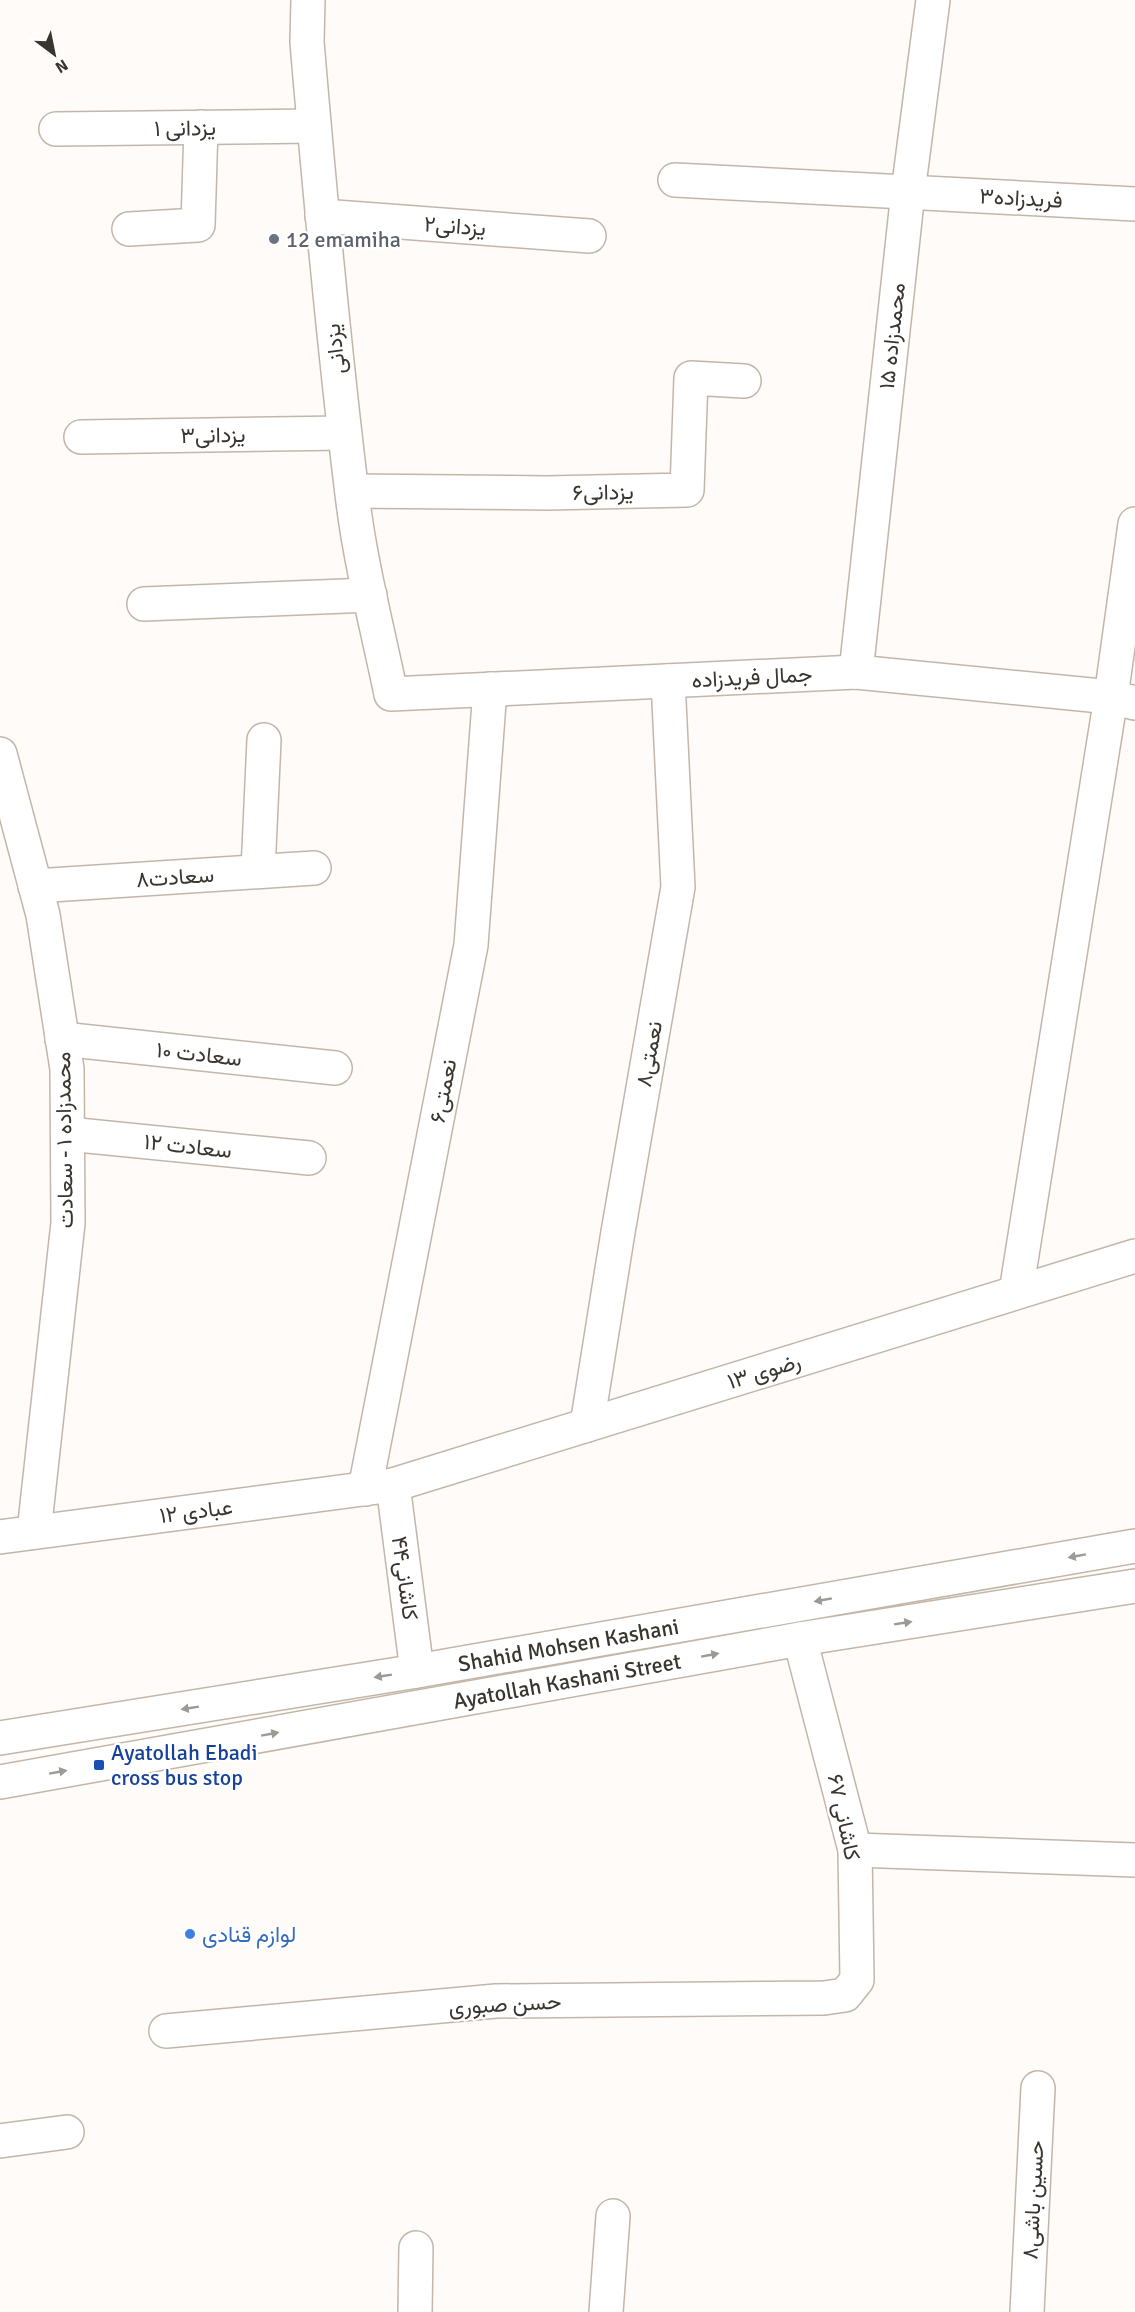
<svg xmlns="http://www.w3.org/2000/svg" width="1135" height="2312" font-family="Signika,Vazirmatn,sans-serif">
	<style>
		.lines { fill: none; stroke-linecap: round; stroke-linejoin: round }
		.minor-casing { stroke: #c3b6a9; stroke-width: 36 }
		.major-casing { stroke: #c3b6a9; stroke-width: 36 }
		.minor { stroke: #fff; stroke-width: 33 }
		.major { stroke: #fff; stroke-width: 33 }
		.oneway { fill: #9c9a97 }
		.worship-dot { fill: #6b7280; stroke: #fff; stroke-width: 2 }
		.transit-dot { fill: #1a4fb4; stroke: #fff; stroke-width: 2 }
		.shop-dot { fill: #3f7fe0; stroke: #fff; stroke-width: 2 }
		.labels { text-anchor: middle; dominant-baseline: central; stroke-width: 4.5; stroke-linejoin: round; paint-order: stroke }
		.street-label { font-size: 22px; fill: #3a352f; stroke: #fff }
		.worship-label { font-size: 22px; fill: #5b616d; stroke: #fff; text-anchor: start }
		.transit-label { font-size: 22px; fill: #164399; stroke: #fff; text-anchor: start }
		.shop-label { font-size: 22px; fill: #366cbe; stroke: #fff; text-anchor: start }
	</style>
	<rect width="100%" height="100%" fill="#fefbf8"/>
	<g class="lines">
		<defs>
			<g id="minor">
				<path d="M 308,0 L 307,42 C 320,196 334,349 353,502 C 361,566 378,631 391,694 L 856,672 L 1111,697 L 1135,703"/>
				<path d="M 56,129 L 314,126"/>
				<path d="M 675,180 L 1135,204"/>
				<path d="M 322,216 L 589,236"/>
				<path d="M 129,229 L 198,225 L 201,127"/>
				<path d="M 81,437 L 344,433"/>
				<path d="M 352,491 L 547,493 L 687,490 L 691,378 L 744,381"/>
				<path d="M 144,604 L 370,595"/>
				<path d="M 856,672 L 908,192 L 933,0"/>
				<path d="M 0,754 L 43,915 L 67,1069 L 68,1223 L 34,1532"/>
				<path d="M 258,871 L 264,740"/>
				<path d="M 35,886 L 314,868"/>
				<path d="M 62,1039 L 335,1068"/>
				<path d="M 68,1134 L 309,1158"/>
				<path d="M 1016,1292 L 1111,697 L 1135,524"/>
				<path d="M 587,1425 L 618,1232 L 678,887 L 668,681"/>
				<path d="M 393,1485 L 417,1671"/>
				<path d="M 365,1489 L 471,945 L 490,689"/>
				<path d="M 0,1537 L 393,1485 L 1135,1256"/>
				<path d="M 855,1850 L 1135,1860"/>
				<path d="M 166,2031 L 496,2001 L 824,1998 L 845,1995 L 857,1980 L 855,1850 L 800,1639"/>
				<path d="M 0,2141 L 67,2132"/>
				<path d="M 415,2312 L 416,2248"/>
				<path d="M 606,2312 L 613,2216"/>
				<path d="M 1027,2312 L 1038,2088"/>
			</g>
			<g id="major">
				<path id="s1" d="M 0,1738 L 417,1671 L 1135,1546"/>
				<path id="s2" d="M 0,1782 L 800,1639 L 1135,1586"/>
			</g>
		</defs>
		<use href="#minor" class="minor-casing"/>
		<use href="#major" class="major-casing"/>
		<use href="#minor" class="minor"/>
		<use href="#major" class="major"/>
	</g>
	<defs><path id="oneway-solid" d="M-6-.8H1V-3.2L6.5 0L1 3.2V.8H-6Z" transform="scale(1.5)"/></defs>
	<g class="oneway">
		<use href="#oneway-solid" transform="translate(1077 1556) rotate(170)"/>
		<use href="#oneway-solid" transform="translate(823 1600) rotate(170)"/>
		<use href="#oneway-solid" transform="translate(903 1623) rotate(-9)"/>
		<use href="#oneway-solid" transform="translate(710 1655) rotate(-10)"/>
		<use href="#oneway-solid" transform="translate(383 1676) rotate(171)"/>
		<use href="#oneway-solid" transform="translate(190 1708) rotate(171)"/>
		<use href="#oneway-solid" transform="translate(270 1734) rotate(-10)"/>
		<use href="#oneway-solid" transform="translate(58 1772) rotate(-10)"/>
	</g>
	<circle class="worship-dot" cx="274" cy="239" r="6"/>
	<rect class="transit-dot" x="93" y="1759" width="12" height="12" rx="3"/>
	<circle class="shop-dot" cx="190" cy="1934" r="6"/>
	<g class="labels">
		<g class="street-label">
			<text transform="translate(185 128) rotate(-1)">یزدانی ۱</text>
			<text transform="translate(1021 198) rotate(3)">فریدزاده۳</text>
			<text transform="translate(455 226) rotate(4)">یزدانی۲</text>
			<text transform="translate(892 336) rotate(-84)">محمدزاده ۱۵</text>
			<text transform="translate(335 349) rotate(-97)">یزدانی</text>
			<text transform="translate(213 435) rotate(-1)">یزدانی۳</text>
			<text transform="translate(603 492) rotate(-1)">یزدانی۶</text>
			<text transform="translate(752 677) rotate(-3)">جمال فریدزاده</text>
			<text transform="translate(175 877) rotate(-4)">سعادت۸</text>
			<text transform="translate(199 1054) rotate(6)">سعادت ۱۰</text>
			<text transform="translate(649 1054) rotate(-80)">نعمتی۸</text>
			<text transform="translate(443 1091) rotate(-79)">نعمتی۶</text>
			<text transform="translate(64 1140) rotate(-91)">محمدزاده ۱ - سعادت</text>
			<text transform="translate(188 1146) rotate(6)">سعادت ۱۲</text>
			<text transform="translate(764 1371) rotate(-17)">رضوی ۱۳</text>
			<text transform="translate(196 1511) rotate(-7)">عبادی ۱۲</text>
			<text transform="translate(405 1578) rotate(82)">کاشانی۴۴</text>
			<text stroke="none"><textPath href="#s1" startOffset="576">Shahid Mohsen Kashani</textPath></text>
			<text stroke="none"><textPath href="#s2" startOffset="576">Ayatollah Kashani Street</textPath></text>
			<text transform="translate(844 1817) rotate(78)">کاشانی ۶۷</text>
			<text transform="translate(505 2004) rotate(-3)">حسن صبوری</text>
			<text transform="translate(1033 2200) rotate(-87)">حسین باشی۸</text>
		</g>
		<g class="worship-label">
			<text x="286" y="239">12 emamiha</text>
		</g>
		<g class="transit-label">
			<text x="111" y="1752">Ayatollah Ebadi<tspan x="111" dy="25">cross bus stop</tspan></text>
		</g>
		<g class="shop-label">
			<text x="202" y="1934">لوازم قنادی</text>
		</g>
	</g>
	<g transform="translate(54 54) rotate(148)" stroke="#ffffff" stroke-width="4.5" paint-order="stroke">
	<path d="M0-4.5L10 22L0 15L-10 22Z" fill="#3a352f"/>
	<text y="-9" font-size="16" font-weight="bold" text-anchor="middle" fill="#3a352f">N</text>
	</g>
</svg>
